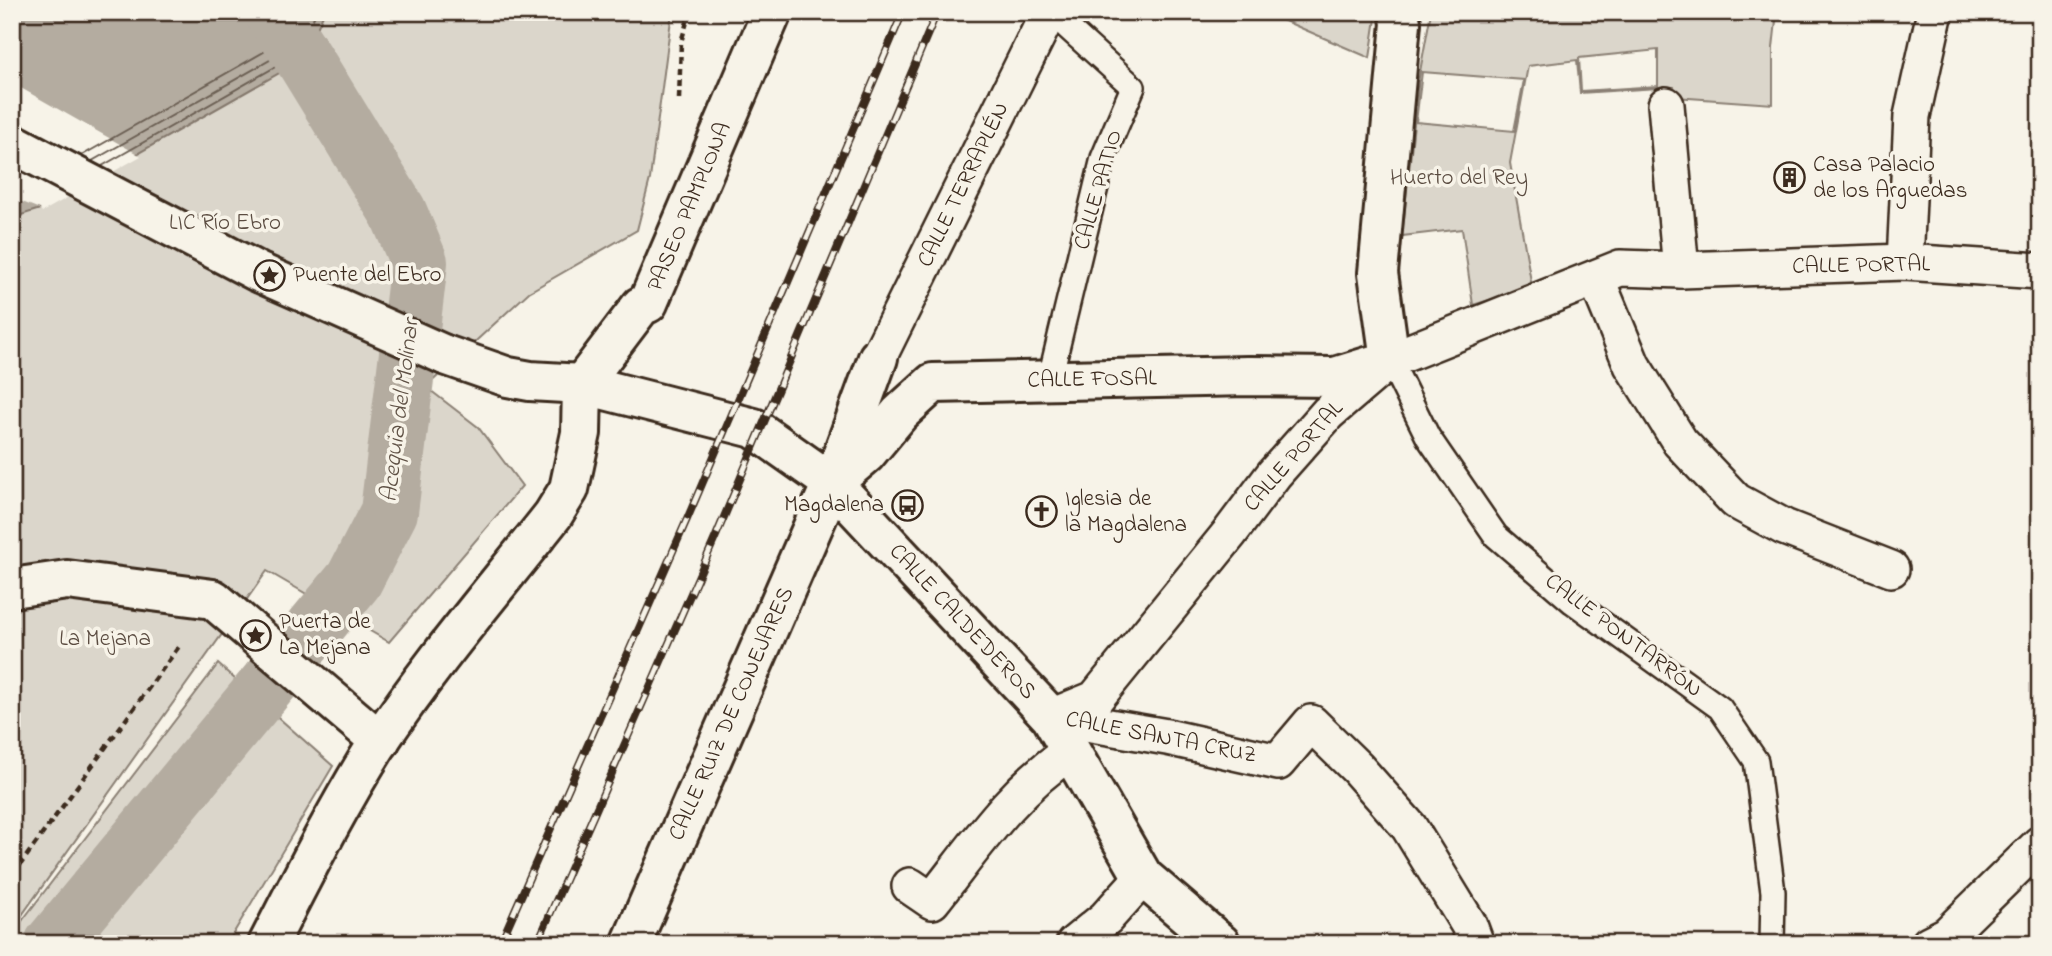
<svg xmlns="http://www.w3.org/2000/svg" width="2052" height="956" font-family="'Indie Flower',sans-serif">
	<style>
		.green { fill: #dbd6cb; stroke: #8b8074; stroke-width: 2; fill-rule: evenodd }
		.water { fill: #b4aca0; stroke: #84786c; stroke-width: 2 }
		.pier { fill: #f7f3e8 }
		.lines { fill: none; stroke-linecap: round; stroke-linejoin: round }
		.shore { stroke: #6b5e52; stroke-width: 2 }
		.canal { stroke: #b4aca0; stroke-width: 58 }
		.service-casing { stroke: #3b2a1e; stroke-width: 28 }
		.pedestrian-casing { stroke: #3b2a1e; stroke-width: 40 }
		.minor-casing { stroke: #3b2a1e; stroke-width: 44 }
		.tertiary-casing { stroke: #3b2a1e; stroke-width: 44 }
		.secondary-casing { stroke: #3b2a1e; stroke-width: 44 }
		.path { stroke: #3b2a1e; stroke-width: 4.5; stroke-dasharray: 7 5; stroke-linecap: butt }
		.service { stroke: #f7f3e8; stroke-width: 23 }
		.pedestrian { stroke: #f7f3e8; stroke-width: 35 }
		.minor { stroke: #f7f3e8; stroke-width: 38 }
		.tertiary { stroke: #f7f3e8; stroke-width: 38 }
		.secondary { stroke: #f7f3e8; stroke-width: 38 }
		.rail-casing { stroke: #3b2a1e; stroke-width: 8 }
		.rail { stroke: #f7f3e8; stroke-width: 5; stroke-dasharray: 16; stroke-linecap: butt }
		.labels { text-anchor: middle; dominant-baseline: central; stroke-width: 7; stroke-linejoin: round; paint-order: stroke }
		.poi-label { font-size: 23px; fill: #3b2a1e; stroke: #f7f3e8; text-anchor: start }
		.park-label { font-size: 23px; fill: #5b4c41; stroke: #f7f3e8 }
		.street-label { font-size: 23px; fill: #3b2a1e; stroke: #f7f3e8 }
		.water-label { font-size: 24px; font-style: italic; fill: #5f5145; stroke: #f7f3e8 }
	</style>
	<rect width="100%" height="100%" fill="#f7f3e8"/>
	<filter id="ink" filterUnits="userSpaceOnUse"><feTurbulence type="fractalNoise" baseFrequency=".0143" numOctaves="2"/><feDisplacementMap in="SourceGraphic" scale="14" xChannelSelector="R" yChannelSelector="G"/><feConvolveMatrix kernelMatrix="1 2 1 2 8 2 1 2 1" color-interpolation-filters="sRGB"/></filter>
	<g filter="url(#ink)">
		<g class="green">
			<path d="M 12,12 L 672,12 L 650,179 L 637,230 L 529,292 L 426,387 L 478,427 L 522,486 L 389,642 L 267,571 L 12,929 Z"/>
			<path d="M 1264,12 L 1377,12 L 1370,58 Z"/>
			<path d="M 1431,12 L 1777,12 L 1773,48 L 1773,104 L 1675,97 L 1674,87 L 1580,93 L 1577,60 L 1528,66 L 1510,163 L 1532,287 L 1473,305 L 1462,229 L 1402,236 L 1419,77 ZM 1658,50 L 1658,86 L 1581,91 L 1579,58 ZM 1422,72 L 1524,80 L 1514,131 L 1416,122 Z"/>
			<path d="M 218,664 L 333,766 L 227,944 L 12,944 L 12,934 Z"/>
		</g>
		<path class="water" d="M 12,12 L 324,12 L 304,59 L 40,209 L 12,218 Z"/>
		<path class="pier" d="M 12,83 L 141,156 L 42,212 L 40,209 L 12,198 Z"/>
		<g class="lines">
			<g class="shore">
				<path d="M 81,156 L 283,41 L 295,12"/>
				<path d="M 92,161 L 291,48 L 307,12"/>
				<path d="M 102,166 L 298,54 L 316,12"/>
			</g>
			<path class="canal" d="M 53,944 L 354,580 L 389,512 L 419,262 L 398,212 L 304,59 L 273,12"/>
			<defs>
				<g id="service">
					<path d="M 1390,360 L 1428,437 L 1496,536 L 1573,602 L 1720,708 L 1756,761 L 1773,892 L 1772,944"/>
					<path d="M 1049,382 L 1103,158 L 1133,87 L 1067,27"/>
				</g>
				<g id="pedestrian">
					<path d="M 1666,105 L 1681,270"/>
					<path d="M 1905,262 L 1912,116 L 1935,12"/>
					<path d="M 1596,278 L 1632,365 L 1680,442 L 1736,501 L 1784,527 L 1891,569"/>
					<path d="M 878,358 L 1049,12"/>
					<path d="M 1051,717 L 1095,699 L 1229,534 L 1274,474 L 1328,413 L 1390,360 L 1620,268 L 1681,270 L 1905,262 L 2040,271"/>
					<path d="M 1051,717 L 1167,737 L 1278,762 L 1311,723 L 1357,768 L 1409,827 L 1469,925 L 1476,944"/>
					<path d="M 910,886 L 932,901 C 974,848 1013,789 1071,751"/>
					<path d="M 1074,944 L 1106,918 L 1143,877"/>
					<path d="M 1929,944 L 1947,935 L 2040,844"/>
				</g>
				<g id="minor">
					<path d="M 12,143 L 258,272 L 445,355"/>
					<path d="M 834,478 L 878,358"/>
					<path d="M 832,483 L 866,454 L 900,413 L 933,383 L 1248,376 L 1335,377 L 1390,360 L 1378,273 L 1401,23 L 1399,12"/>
					<path d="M 832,483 L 1051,717 L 1143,877 L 1221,944"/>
					<path d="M 12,588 L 67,580 L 213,599 L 380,741"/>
				</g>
				<path id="tertiary" d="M 268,944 C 303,876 337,808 378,743 C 431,663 494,590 553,515 L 569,489 L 581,433 L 582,384 L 754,428 L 832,483 L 631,944"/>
				<path id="secondary" d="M 445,355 L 508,377 L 530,381 L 582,384 L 641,306 L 648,303 L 772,12"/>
			</defs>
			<use href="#service" class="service-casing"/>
			<use href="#pedestrian" class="pedestrian-casing"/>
			<use href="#minor" class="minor-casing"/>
			<use href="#tertiary" class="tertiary-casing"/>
			<use href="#secondary" class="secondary-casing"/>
			<g class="path">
				<path d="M 679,99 L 681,42 L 690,12"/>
				<path d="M 12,876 L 180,645"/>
			</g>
			<use href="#service" class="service"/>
			<use href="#pedestrian" class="pedestrian"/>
			<use href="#minor" class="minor"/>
			<use href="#tertiary" class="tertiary"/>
			<use href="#secondary" class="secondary"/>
			<defs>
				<g id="rail">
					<path d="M 500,944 L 688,517 L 903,12"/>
					<path d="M 537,944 L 716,536 L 937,12"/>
				</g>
			</defs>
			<use href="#rail" class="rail-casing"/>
			<use href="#rail" class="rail"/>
		</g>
	</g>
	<defs>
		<symbol id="building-ring" viewBox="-11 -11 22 22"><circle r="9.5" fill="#f7f3e8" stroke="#3b2a1e" stroke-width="1.5"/><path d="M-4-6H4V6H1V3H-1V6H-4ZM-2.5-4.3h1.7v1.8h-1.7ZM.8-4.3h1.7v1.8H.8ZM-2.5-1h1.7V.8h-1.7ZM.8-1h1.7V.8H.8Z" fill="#3b2a1e"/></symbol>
		<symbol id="sight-ring" viewBox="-11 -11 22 22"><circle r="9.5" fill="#f7f3e8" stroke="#3b2a1e" stroke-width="1.5"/><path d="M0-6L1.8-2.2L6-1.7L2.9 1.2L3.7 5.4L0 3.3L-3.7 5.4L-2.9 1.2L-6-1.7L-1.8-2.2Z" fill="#3b2a1e"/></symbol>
		<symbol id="bus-ring" viewBox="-11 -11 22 22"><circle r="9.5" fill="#f7f3e8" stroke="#3b2a1e" stroke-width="1.5"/><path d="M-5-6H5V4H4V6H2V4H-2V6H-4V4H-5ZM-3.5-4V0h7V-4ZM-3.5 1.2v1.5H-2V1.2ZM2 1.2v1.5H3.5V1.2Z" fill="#3b2a1e"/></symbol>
		<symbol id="church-ring" viewBox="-11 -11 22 22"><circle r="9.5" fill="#f7f3e8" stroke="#3b2a1e" stroke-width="1.5"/><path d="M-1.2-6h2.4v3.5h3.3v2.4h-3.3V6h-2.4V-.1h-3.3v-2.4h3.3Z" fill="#3b2a1e"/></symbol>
	</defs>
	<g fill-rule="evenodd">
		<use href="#building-ring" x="1772" y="160" width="35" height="35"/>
		<use href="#sight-ring" x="252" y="258" width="35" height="35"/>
		<use href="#bus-ring" x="890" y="488" width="35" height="35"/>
		<use href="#church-ring" x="1024" y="494" width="35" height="35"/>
		<use href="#sight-ring" x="238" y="618" width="35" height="35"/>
	</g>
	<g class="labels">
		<g class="poi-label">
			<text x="1813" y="165">Casa Palacio<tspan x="1813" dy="26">de los Arguedas</tspan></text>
			<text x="293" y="275">Puente del Ebro</text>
			<text x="1065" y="499">Iglesia de<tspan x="1065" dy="26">la Magdalena</tspan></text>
			<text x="884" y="505" text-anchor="end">Magdalena</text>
			<text x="279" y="622">Puerta de<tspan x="279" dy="26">La Mejana</tspan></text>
		</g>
		<g class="park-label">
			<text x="1459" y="178">Huerto del Rey</text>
			<text x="225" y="223">LIC Río Ebro</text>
			<text x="105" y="639">La Mejana</text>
		</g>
		<g class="street-label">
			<text transform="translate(964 185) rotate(-64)">CALLE TERRAPLÉN</text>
			<text transform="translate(1099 190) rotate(-74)">CALLE PATIO</text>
			<text transform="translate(690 207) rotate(-67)">PASEO PAMPLONA</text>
			<text transform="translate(1861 266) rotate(-1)">CALLE PORTAL</text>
			<text transform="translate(1092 380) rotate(-1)">CALLE FOSAL</text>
			<text transform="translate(1294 457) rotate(-49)">CALLE PORTAL</text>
			<text transform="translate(962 622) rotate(47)">CALLE CALDEDEROS</text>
			<text transform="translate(1623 636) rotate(37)">CALLE PONTARRÓN</text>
			<text transform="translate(732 714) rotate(-66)">CALLE RUIZ DE CONEJARES</text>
			<text transform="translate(1161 738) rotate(11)">CALLE SANTA CRUZ</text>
		</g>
		<g class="water-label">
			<text transform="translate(401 411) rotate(-83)">Acequia del Molinar</text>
		</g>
	</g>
	<rect width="2052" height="956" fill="none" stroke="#f7f3e8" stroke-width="42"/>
	<rect x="21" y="21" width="2010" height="914" fill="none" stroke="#3b2a1e" stroke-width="2.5" filter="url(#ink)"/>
</svg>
